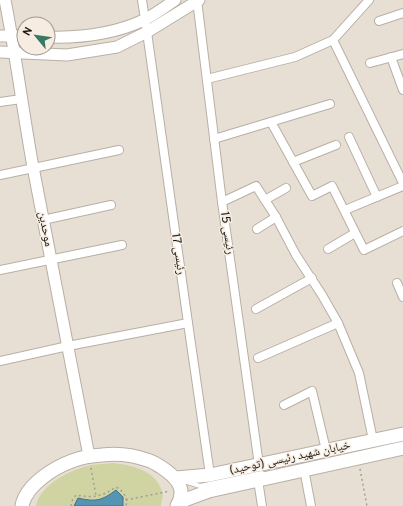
<svg xmlns="http://www.w3.org/2000/svg" width="403" height="506" font-family="Overpass,'Noto Naskh Arabic',sans-serif">
	<style>
		.green { fill: #d0d4a2 }
		.water { fill: #5395b3; stroke: #427083 }
		.lines { fill: none; stroke-linecap: round; stroke-linejoin: round }
		.lane-casing { stroke: #b8afa5; stroke-width: 6 }
		.street-casing { stroke: #b8afa5; stroke-width: 10 }
		.secondary-casing { stroke: #b8afa5; stroke-width: 13 }
		.primary-casing { stroke: #b8afa5; stroke-width: 15 }
		.path { stroke: #a49d94; stroke-width: 1.5; stroke-dasharray: 2 3; stroke-linecap: butt }
		.lane { stroke: #fff; stroke-width: 4 }
		.street { stroke: #fff; stroke-width: 8 }
		.secondary { stroke: #fff; stroke-width: 11 }
		.primary { stroke: #fff; stroke-width: 13 }
		.labels { text-anchor: middle; dominant-baseline: central; stroke-width: 3; stroke-linejoin: round; paint-order: stroke }
		.street-label { font-size: 12px; fill: #1b1814; stroke: #f6ece1 }
	</style>
	<rect width="100%" height="100%" fill="#e8dfd4"/>
	<path class="green" d="M 113,463 C 132,465 155,470 162,491 C 164,495 161,502 161,506 L 123,506 L 124,502 L 116,490 C 101,501 96,502 78,498 L 74,506 L 36,506 C 40,484 72,469 91,465 C 98,464 106,464 113,463 Z"/>
	<path class="water" d="M 116,490 L 123,497 L 123,506 L 74,506 L 78,498 C 96,502 101,501 116,490 Z"/>
	<g class="lines">
		<defs>
			<path id="lane" d="M 187,482 L 200,486 L 262,473"/>
			<g id="street">
				<path d="M 142,0 L 147,32 L 188,323 L 210,475"/>
				<path d="M 197,0 L 222,202 L 259,465"/>
				<path d="M 379,21 L 403,13"/>
				<path d="M 333,40 L 403,183"/>
				<path d="M 391,57 L 403,90"/>
				<path d="M 370,63 L 403,54"/>
				<path d="M 207,79 L 295,57 L 333,40 L 369,0"/>
				<path d="M 0,102 L 21,99"/>
				<path d="M 271,122 L 312,196 L 332,186 L 364,250 L 403,231"/>
				<path d="M 349,137 L 377,197"/>
				<path d="M 214,139 L 330,104"/>
				<path d="M 293,162 L 336,145"/>
				<path d="M 0,175 L 119,150"/>
				<path d="M 265,200 L 286,188"/>
				<path d="M 222,202 L 256,186 L 276,217 L 296,255 L 322,295 L 338,323 L 359,373 L 373,440"/>
				<path d="M 345,210 L 403,186"/>
				<path d="M 43,220 L 111,205"/>
				<path d="M 257,229 L 276,217"/>
				<path d="M 328,249 L 355,233"/>
				<path d="M 0,270 L 122,245"/>
				<path d="M 397,283 L 403,297"/>
				<path d="M 256,309 L 312,278"/>
				<path d="M 258,358 L 338,323"/>
				<path d="M 0,361 L 68,346 L 188,323"/>
				<path d="M 284,405 L 312,391 L 326,450"/>
				<path d="M 304,469 L 311,506"/>
				<path d="M 258,480 L 262,506"/>
			</g>
			<g id="secondary">
				<path d="M 5,0 C 16,56 23,112 33,167 C 51,264 70,360 89,456"/>
				<path d="M 0,36 L 24,36"/>
				<path d="M 48,37 C 81,38 114,34 144,20 C 154,15 165,7 175,0"/>
				<path d="M 0,52 L 67,55 L 117,47 L 147,32 L 199,0"/>
			</g>
			<g id="primary">
				<path d="M 176,478 L 210,475 L 403,434"/>
				<path d="M 179,502 L 209,491 L 403,448"/>
				<path d="M 22,506 C 24,494 34,484 43,477 C 60,464 81,456 102,455 C 117,453 133,455 147,460 C 152,461 156,464 161,467 C 175,476 188,488 177,506"/>
			</g>
		</defs>
		<use href="#lane" class="lane-casing"/>
		<use href="#street" class="street-casing"/>
		<use href="#secondary" class="secondary-casing"/>
		<use href="#primary" class="primary-casing"/>
		<g class="path">
			<path d="M 91,468 L 96,496"/>
			<path d="M 360,469 L 367,506"/>
			<path d="M 126,500 L 170,491"/>
			<path d="M 71,506 L 72,501 L 76,495 C 94,498 101,497 116,487 C 123,491 128,497 126,506"/>
		</g>
		<use href="#lane" class="lane"/>
		<use href="#street" class="street"/>
		<use href="#secondary" class="secondary"/>
		<use href="#primary" class="primary"/>
	</g>
	<g class="labels">
		<g class="street-label">
			<text transform="translate(45 229) rotate(79)">موحدین</text>
			<text transform="translate(227 233) rotate(82)">رئیسی 15</text>
			<text transform="translate(178 254) rotate(82)">رئیسی 17</text>
			<text transform="translate(290 458) rotate(-12)">خیابان شهید رئیسی (توحید)</text>
		</g>
	</g>
	<g transform="translate(36 36) rotate(299)"><circle r="19" fill="#f6ece1" stroke="#9e978f"/>
	<path d="M0-3L7 15L0 10L-7 15Z" fill="#397865"/>
	<text y="-6" font-size="11" font-weight="bold" text-anchor="middle" fill="#1b1814">N</text>
	</g>
</svg>
